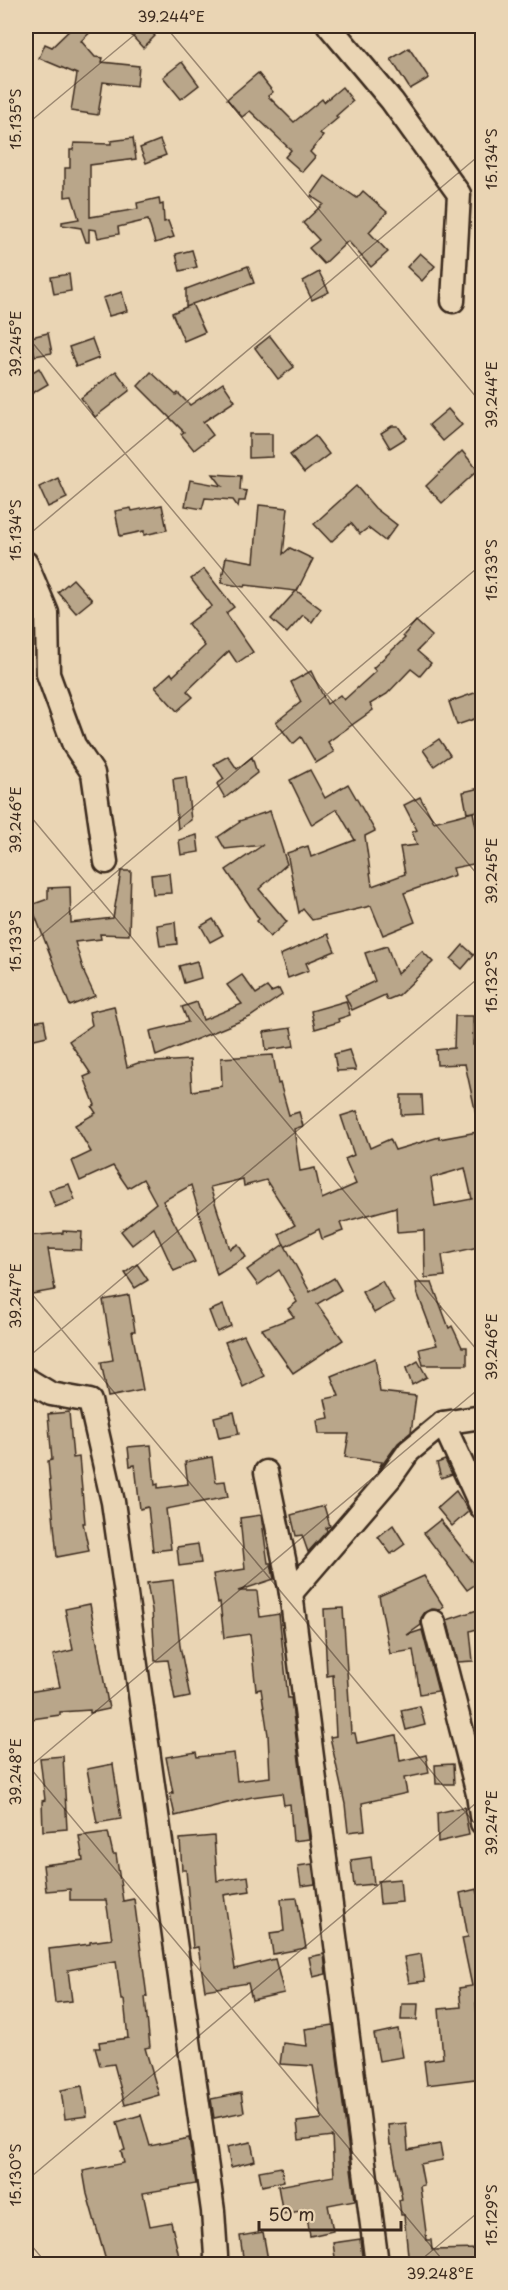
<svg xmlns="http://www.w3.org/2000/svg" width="508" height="2290" font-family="'Playpen Sans',sans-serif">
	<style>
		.building { fill: #b9a68a; stroke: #3b2a1e; stroke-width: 1.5; fill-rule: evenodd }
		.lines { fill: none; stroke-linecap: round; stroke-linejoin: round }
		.minor-casing { stroke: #3b2a1e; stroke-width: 27 }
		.minor { stroke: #ead5b4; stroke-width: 22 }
		.ticks { fill: none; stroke: #3b2a1e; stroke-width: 1.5; stroke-opacity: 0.45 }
		.neatline { fill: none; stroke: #3b2a1e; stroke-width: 2 }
		.ticks-label { font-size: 15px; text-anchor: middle; fill: #3b2a1e }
	</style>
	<rect width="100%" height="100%" fill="#ead5b4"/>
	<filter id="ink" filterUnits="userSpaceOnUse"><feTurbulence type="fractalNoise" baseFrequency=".0167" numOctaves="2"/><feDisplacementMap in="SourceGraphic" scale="12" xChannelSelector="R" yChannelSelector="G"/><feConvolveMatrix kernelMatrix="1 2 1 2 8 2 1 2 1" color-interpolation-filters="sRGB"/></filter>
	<g filter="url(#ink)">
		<g class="building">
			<path d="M 74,26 L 97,26 L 81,41 L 95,57 L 103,58 L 102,62 L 139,66 L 137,86 L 103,82 L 98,115 L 71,111 L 77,74 L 39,58 L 45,44 L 52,47 Z"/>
			<path d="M 123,26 L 146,26 L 155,36 L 143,48 Z"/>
			<path d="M 409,48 L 429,78 L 410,89 L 391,59 Z"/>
			<path d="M 182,62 L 199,85 L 181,99 L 163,77 Z"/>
			<path d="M 258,73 L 273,92 L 268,96 L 294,122 L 322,99 L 324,102 L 342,87 L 353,101 L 336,116 L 338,118 L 320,133 L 323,136 L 310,152 L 315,157 L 302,172 L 285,157 L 291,150 L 250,111 L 242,117 L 227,99 Z"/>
			<path d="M 133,138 L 136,159 L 90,165 L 90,217 L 138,209 L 137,203 L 159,198 L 160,205 L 163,204 L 164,222 L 168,221 L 174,237 L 155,243 L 148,220 L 118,227 L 119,234 L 98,238 L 96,230 L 89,229 L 89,242 L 86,242 L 81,228 L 62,225 L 62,222 L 79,219 L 72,196 L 65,197 L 65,168 L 70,168 L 70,150 L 73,150 L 74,143 L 111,144 L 111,141 Z"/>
			<path d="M 160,140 L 166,155 L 146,163 L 140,148 Z"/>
			<path d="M 325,176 L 357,198 L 363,191 L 387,212 L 369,232 L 388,252 L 371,267 L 348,241 L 324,264 L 309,248 L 319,240 L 303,223 L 323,204 L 311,196 Z"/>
			<path d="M 192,250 L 197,267 L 180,271 L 176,254 Z"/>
			<path d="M 420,253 L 435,266 L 422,281 L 407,267 Z"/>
			<path d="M 248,266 L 254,283 L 192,304 L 205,332 L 184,341 L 172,313 L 191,305 L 186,307 L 186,289 Z"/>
			<path d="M 319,272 L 329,292 L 312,300 L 303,281 Z"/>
			<path d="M 69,274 L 71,291 L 54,294 L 51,277 Z"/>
			<path d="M 122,292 L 127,311 L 109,316 L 103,298 Z"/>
			<path d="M 48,333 L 52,353 L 35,356 L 31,337 Z"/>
			<path d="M 270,336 L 294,367 L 278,379 L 255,348 Z"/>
			<path d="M 92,339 L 99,358 L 76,367 L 69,347 Z"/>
			<path d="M 39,368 L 48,384 L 26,397 L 26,376 Z"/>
			<path d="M 116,371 L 130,390 L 95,417 L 81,398 Z"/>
			<path d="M 151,372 L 176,395 L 178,393 L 190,405 L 223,383 L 235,401 L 203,422 L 213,435 L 194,450 L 181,434 L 184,432 L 138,386 Z"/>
			<path d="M 448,409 L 462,425 L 443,441 L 429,425 Z"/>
			<path d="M 392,426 L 398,426 L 406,438 L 390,448 L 381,433 Z"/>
			<path d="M 249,434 L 272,434 L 272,457 L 249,458 Z"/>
			<path d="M 315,436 L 329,454 L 304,473 L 290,455 Z"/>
			<path d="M 462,451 L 478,470 L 442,503 L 426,486 Z"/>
			<path d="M 213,474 L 241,476 L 240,490 L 247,491 L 245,501 L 239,501 L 238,507 L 233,500 L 205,498 L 202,509 L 185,506 L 190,480 L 222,486 Z"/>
			<path d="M 58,478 L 67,498 L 48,507 L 39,487 Z"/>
			<path d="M 356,486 L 375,508 L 397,525 L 385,541 L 368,528 L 360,534 L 351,523 L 331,542 L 314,524 Z"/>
			<path d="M 162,505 L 167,530 L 144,535 L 144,531 L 120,536 L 115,511 L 131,508 L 132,511 Z"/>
			<path d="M 259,505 L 288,508 L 283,554 L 290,548 L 313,559 L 297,591 L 321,609 L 312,622 L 303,615 L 287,633 L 271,619 L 296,591 L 245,585 L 244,587 L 221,583 L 226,557 L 254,562 Z"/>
			<path d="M 204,569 L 234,607 L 226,613 L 253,652 L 237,663 L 229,651 L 187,691 L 193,697 L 177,711 L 155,687 L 171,673 L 173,676 L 205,646 L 188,624 L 212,606 L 191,579 Z"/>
			<path d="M 73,579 L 92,600 L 76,613 L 58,592 Z"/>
			<path d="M 416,621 L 432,636 L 417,651 L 431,663 L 420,676 L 411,669 L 387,694 L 370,704 L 373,710 L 328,742 L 334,752 L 316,763 L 301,737 L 293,744 L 276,722 L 301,702 L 291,682 L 311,671 L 327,704 L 340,695 L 344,700 L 376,671 L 373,668 L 405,638 L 403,636 Z"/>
			<path d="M 483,690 L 483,716 L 457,725 L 449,702 Z"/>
			<path d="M 439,739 L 450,755 L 434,766 L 423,750 Z"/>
			<path d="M 228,756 L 237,769 L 252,757 L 257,773 L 225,798 L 217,784 L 224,779 L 214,764 Z"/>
			<path d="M 310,770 L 325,798 L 348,784 L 375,831 L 365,836 L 372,886 L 405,874 L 400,847 L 417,845 L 412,832 L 417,830 L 404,805 L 420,797 L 434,822 L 473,812 L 483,862 L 453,868 L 455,875 L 404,893 L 415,922 L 383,935 L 371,906 L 312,920 L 303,909 L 299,913 L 287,853 L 308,846 L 311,857 L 355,840 L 337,809 L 312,825 L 290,780 Z"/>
			<path d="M 186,777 L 191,820 L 178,829 L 173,779 Z"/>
			<path d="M 480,788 L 483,810 L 467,813 L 463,792 Z"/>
			<path d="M 270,811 L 287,864 L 259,889 L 287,922 L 270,937 L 257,921 L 259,919 L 226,870 L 263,845 L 225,849 L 218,837 L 240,822 L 239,821 Z"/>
			<path d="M 197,835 L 199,852 L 181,855 L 179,840 Z"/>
			<path d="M 121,871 L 131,871 L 129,935 L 100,934 L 101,939 L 75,942 L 85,975 L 95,996 L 70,1006 L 31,905 L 48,899 L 48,888 L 70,887 L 71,923 L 113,918 Z"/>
			<path d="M 169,873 L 171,893 L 153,894 L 151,875 Z"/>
			<path d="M 213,919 L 223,935 L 210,942 L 201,926 Z"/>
			<path d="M 175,922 L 177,944 L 160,946 L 157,925 Z"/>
			<path d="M 328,934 L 335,951 L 306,963 L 309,970 L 288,978 L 280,955 Z"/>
			<path d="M 463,945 L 474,955 L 462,969 L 451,959 Z"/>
			<path d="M 387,946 L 397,974 L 422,951 L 433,962 L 399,995 L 387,1000 L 385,995 L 352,1010 L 345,995 L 375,981 L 365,953 Z"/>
			<path d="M 197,961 L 201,978 L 184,983 L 179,966 Z"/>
			<path d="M 242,975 L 256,994 L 267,987 L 271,992 L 279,989 L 282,995 L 250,1017 L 156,1056 L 150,1031 L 188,1022 L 182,1007 L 197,1002 L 203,1020 L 242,1004 L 227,985 Z"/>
			<path d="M 346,1001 L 350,1015 L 338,1019 L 339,1022 L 315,1029 L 311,1011 Z"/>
			<path d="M 114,1006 L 127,1067 L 138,1063 L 190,1060 L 192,1091 L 222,1086 L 221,1058 L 273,1055 L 278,1084 L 280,1083 L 289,1115 L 299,1112 L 303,1126 L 294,1129 L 300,1171 L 315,1168 L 322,1199 L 356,1184 L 345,1159 L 354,1155 L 341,1116 L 357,1111 L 370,1148 L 390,1139 L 395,1150 L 439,1137 L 439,1139 L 483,1131 L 483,1246 L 442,1255 L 445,1276 L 425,1278 L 424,1230 L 397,1232 L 396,1207 L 340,1223 L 343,1231 L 322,1239 L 319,1229 L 285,1247 L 279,1234 L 295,1225 L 266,1180 L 244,1186 L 243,1179 L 210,1187 L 230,1249 L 238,1244 L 246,1257 L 217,1275 L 191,1185 L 163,1201 L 195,1262 L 174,1271 L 154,1228 L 132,1245 L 121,1231 L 156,1203 L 143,1179 L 128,1188 L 113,1166 L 80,1181 L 72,1161 L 91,1152 L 75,1125 L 96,1113 L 92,1107 L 95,1105 L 84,1077 L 91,1074 L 69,1041 L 92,1025 L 89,1012 ZM 465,1168 L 472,1199 L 435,1206 L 431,1178 Z"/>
			<path d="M 455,1016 L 473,1016 L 473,1045 L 483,1045 L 483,1113 L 476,1114 L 465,1064 L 437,1065 L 436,1050 L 454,1048 Z"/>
			<path d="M 44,1020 L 47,1036 L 26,1041 L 26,1023 Z"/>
			<path d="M 291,1028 L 294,1046 L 266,1050 L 264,1032 Z"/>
			<path d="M 349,1050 L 356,1070 L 337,1071 L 334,1054 Z"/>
			<path d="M 401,1095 L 422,1095 L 423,1114 L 401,1115 Z"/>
			<path d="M 69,1184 L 75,1200 L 55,1207 L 49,1190 Z"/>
			<path d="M 63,1231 L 82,1232 L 81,1250 L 48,1249 L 55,1290 L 26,1295 L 26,1236 L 63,1233 Z"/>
			<path d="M 284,1244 L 310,1292 L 334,1278 L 341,1290 L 317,1304 L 343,1340 L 293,1373 L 262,1329 L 294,1317 L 288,1309 L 297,1302 L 279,1270 L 258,1285 L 247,1270 Z"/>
			<path d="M 137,1264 L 148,1280 L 135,1288 L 125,1273 Z"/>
			<path d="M 382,1281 L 394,1302 L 374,1313 L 362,1292 Z"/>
			<path d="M 416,1283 L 432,1283 L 449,1328 L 452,1326 L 462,1347 L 467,1347 L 467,1365 L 423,1365 L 419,1349 L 437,1345 L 417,1292 Z"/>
			<path d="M 129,1295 L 135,1331 L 132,1331 L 143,1390 L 108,1397 L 101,1362 L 113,1360 L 103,1300 Z"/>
			<path d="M 223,1305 L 231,1326 L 217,1332 L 209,1311 Z"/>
			<path d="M 244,1335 L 264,1376 L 243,1387 L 225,1342 Z"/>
			<path d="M 375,1358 L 380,1392 L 416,1396 L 411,1432 L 398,1443 L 377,1472 L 382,1462 L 345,1457 L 349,1434 L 319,1434 L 317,1420 L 329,1418 L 325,1399 L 339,1396 L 331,1376 Z"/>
			<path d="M 418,1361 L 427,1377 L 412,1385 L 406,1368 Z"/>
			<path d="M 69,1412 L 73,1458 L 79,1457 L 85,1523 L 83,1523 L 89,1551 L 57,1557 L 48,1461 L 52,1460 L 48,1414 Z"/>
			<path d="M 234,1412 L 239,1434 L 219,1438 L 214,1417 Z"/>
			<path d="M 151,1445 L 155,1485 L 158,1484 L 158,1488 L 188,1484 L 185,1462 L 212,1457 L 216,1482 L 225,1481 L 228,1497 L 166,1509 L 171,1549 L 153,1551 L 148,1507 L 140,1509 L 135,1465 L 130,1466 L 128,1447 Z"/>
			<path d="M 445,1460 L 452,1474 L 441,1478 L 437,1463 Z"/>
			<path d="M 456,1491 L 469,1511 L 452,1526 L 437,1508 Z"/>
			<path d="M 324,1506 L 330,1526 L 326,1528 L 327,1531 L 308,1552 L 302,1535 L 296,1536 L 291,1515 Z"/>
			<path d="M 261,1515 L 268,1563 L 271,1563 L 274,1579 L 238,1591 L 257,1591 L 260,1617 L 279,1614 L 288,1698 L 291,1698 L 309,1839 L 293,1841 L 290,1804 L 284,1805 L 282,1793 L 252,1797 L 175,1816 L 170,1793 L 173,1793 L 166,1757 L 196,1752 L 197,1757 L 234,1753 L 237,1781 L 270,1777 L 268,1735 L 261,1689 L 256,1690 L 250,1634 L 224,1638 L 220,1602 L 218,1603 L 213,1574 L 245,1569 L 240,1518 Z"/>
			<path d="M 440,1520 L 483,1575 L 483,1579 L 467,1590 L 424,1533 Z"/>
			<path d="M 393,1525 L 405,1544 L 391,1554 L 378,1537 Z"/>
			<path d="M 198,1544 L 201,1563 L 179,1566 L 177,1547 Z"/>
			<path d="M 424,1576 L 444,1607 L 440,1610 L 431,1609 L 425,1612 L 421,1618 L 421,1625 L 407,1635 L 422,1630 L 438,1691 L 420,1694 L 413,1650 L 390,1654 L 379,1596 Z"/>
			<path d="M 173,1580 L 180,1646 L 190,1697 L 175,1700 L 168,1660 L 155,1661 L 152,1610 L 147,1583 Z"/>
			<path d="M 90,1604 L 109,1709 L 90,1713 L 90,1710 L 60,1712 L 60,1715 L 32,1719 L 28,1692 L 60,1687 L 53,1655 L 73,1650 L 65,1609 Z"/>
			<path d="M 343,1608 L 351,1733 L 355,1733 L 357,1743 L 396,1735 L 400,1761 L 426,1755 L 429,1773 L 404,1778 L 407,1793 L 362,1803 L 365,1830 L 348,1832 L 345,1804 L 330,1737 L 336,1736 L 333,1675 L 327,1676 L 324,1609 Z"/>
			<path d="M 483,1608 L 483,1627 L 470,1631 L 473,1661 L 458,1662 L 447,1620 Z"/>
			<path d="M 420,1706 L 425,1725 L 406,1730 L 401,1710 Z"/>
			<path d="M 63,1756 L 67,1829 L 43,1831 L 42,1801 L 45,1800 L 40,1758 Z"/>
			<path d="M 113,1764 L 121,1819 L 97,1823 L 87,1769 Z"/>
			<path d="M 453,1764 L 454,1784 L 436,1784 L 435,1765 Z"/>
			<path d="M 464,1807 L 469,1835 L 438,1842 L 437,1813 Z"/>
			<path d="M 108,1832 L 113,1854 L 116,1854 L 123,1901 L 134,1899 L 147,1997 L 145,1997 L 150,2047 L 145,2048 L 159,2095 L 125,2105 L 114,2064 L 100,2066 L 95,2048 L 100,2048 L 99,2042 L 128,2038 L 124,2000 L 121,2000 L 116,1961 L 68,1970 L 72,2001 L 55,2003 L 49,1949 L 90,1944 L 90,1942 L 112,1939 L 106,1900 L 70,1900 L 70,1889 L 46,1891 L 43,1865 L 83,1860 L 79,1836 Z"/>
			<path d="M 214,1836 L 217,1881 L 248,1876 L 250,1891 L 224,1895 L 235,1969 L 275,1959 L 284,1993 L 252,2000 L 248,1983 L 205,1990 L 198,1947 L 193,1948 L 186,1870 L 182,1870 L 180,1839 Z"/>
			<path d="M 371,1857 L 374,1884 L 354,1886 L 351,1860 Z"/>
			<path d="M 312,1864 L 315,1884 L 301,1886 L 298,1866 Z"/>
			<path d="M 400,1879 L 402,1902 L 380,1904 L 378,1881 Z"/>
			<path d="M 477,1889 L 483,1916 L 483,2003 L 476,2003 L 480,2055 L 483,2055 L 483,2078 L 427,2085 L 424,2061 L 443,2058 L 439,2009 L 461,2007 L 459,1988 L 472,1986 L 462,1938 L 468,1937 L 460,1893 Z"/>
			<path d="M 297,1898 L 306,1948 L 273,1954 L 270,1933 L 284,1931 L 281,1899 Z"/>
			<path d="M 324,1954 L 326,1974 L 313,1977 L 309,1957 Z"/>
			<path d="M 421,1954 L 425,1981 L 409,1983 L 404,1957 Z"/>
			<path d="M 402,2004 L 418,2004 L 417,2020 L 401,2020 Z"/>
			<path d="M 333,2025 L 355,2200 L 328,2205 L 333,2231 L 310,2236 L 306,2210 L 283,2214 L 278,2186 L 334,2176 L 332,2136 L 299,2140 L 297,2122 L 322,2119 L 313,2066 L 280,2064 L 283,2043 L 307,2046 L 305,2029 Z"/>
			<path d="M 398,2029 L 403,2057 L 379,2061 L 374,2034 Z"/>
			<path d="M 82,2086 L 87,2116 L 65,2119 L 61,2090 Z"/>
			<path d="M 241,2093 L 244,2112 L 214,2118 L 211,2099 Z"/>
			<path d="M 141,2115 L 150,2146 L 189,2138 L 196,2184 L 143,2193 L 150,2226 L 171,2222 L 181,2265 L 108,2265 L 108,2261 L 106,2261 L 87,2194 L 83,2171 L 124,2163 L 121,2151 L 125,2150 L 117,2122 Z"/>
			<path d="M 406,2123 L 408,2150 L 440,2144 L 443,2160 L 420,2164 L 424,2185 L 420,2186 L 427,2240 L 431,2240 L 432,2250 L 480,2249 L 480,2265 L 457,2265 L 457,2261 L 433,2265 L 409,2265 L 404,2215 L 401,2215 L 399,2200 L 402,2199 L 392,2145 L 390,2145 L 388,2125 Z"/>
			<path d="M 251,2142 L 255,2161 L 231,2167 L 227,2147 Z"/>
			<path d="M 281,2167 L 284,2181 L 262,2186 L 259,2171 Z"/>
			<path d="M 263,2232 L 268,2260 L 244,2264 L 240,2236 Z"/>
			<path d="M 360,2239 L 363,2265 L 336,2265 L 333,2243 Z"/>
		</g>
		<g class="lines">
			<defs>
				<g id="minor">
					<path d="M 329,26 L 392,101 L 459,194 L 453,301"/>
					<path d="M 26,563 L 47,613 L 48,674 L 74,745 L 93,773 L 106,862"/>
					<path d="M 26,1379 L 51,1394 L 90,1401 L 113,1502 L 213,2211 L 216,2256 L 215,2264"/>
					<path d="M 443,1423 L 482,1508"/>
					<path d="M 266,1472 L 291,1593 L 377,2264"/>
					<path d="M 291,1593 L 390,1478 L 409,1451 L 443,1423 L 482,1417"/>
					<path d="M 434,1622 L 478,1794 L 482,1823"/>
				</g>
			</defs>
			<use href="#minor" class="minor-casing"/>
			<use href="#minor" class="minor"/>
		</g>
	</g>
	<path class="ticks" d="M 165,26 L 482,404M 26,125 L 145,26M 26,335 L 482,880M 26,537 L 482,153M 26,811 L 482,1356M 26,948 L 482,564M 26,1287 L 482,1832M 26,1359 L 482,975M 26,1763 L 446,2264M 26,1770 L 482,1386M 26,2181 L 482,1798M 26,2239 L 47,2264M 416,2264 L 482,2209"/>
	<rect width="508" height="2290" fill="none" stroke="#ead5b4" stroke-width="66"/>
	<path d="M259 2221v9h142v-9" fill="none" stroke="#3b2a1e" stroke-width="3"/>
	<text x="268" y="2221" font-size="18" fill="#3b2a1e" stroke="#ead5b4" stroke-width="4.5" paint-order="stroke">50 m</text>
	<rect x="33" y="33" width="442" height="2224" class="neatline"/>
	<g class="ticks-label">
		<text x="171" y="22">39.244°E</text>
		<text transform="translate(16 119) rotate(-90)" y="5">15.135°S</text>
		<text transform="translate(492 159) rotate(-90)" y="5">15.134°S</text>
		<text transform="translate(16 344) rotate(-90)" y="5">39.245°E</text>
		<text transform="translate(492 395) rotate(-90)" y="5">39.244°E</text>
		<text transform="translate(16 530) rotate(-90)" y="5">15.134°S</text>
		<text transform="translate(492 570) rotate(-90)" y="5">15.133°S</text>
		<text transform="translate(16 820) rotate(-90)" y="5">39.246°E</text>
		<text transform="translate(492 871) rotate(-90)" y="5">39.245°E</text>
		<text transform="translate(16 941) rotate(-90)" y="5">15.133°S</text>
		<text transform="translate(492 982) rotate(-90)" y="5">15.132°S</text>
		<text transform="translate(16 1296) rotate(-90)" y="5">39.247°E</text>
		<text transform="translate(492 1347) rotate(-90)" y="5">39.246°E</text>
		<text transform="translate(16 1772) rotate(-90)" y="5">39.248°E</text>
		<text transform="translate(492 1823) rotate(-90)" y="5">39.247°E</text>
		<text transform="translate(16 2175) rotate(-90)" y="5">15.130°S</text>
		<text transform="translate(492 2215) rotate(-90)" y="5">15.129°S</text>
		<text x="440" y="2279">39.248°E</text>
	</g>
</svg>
